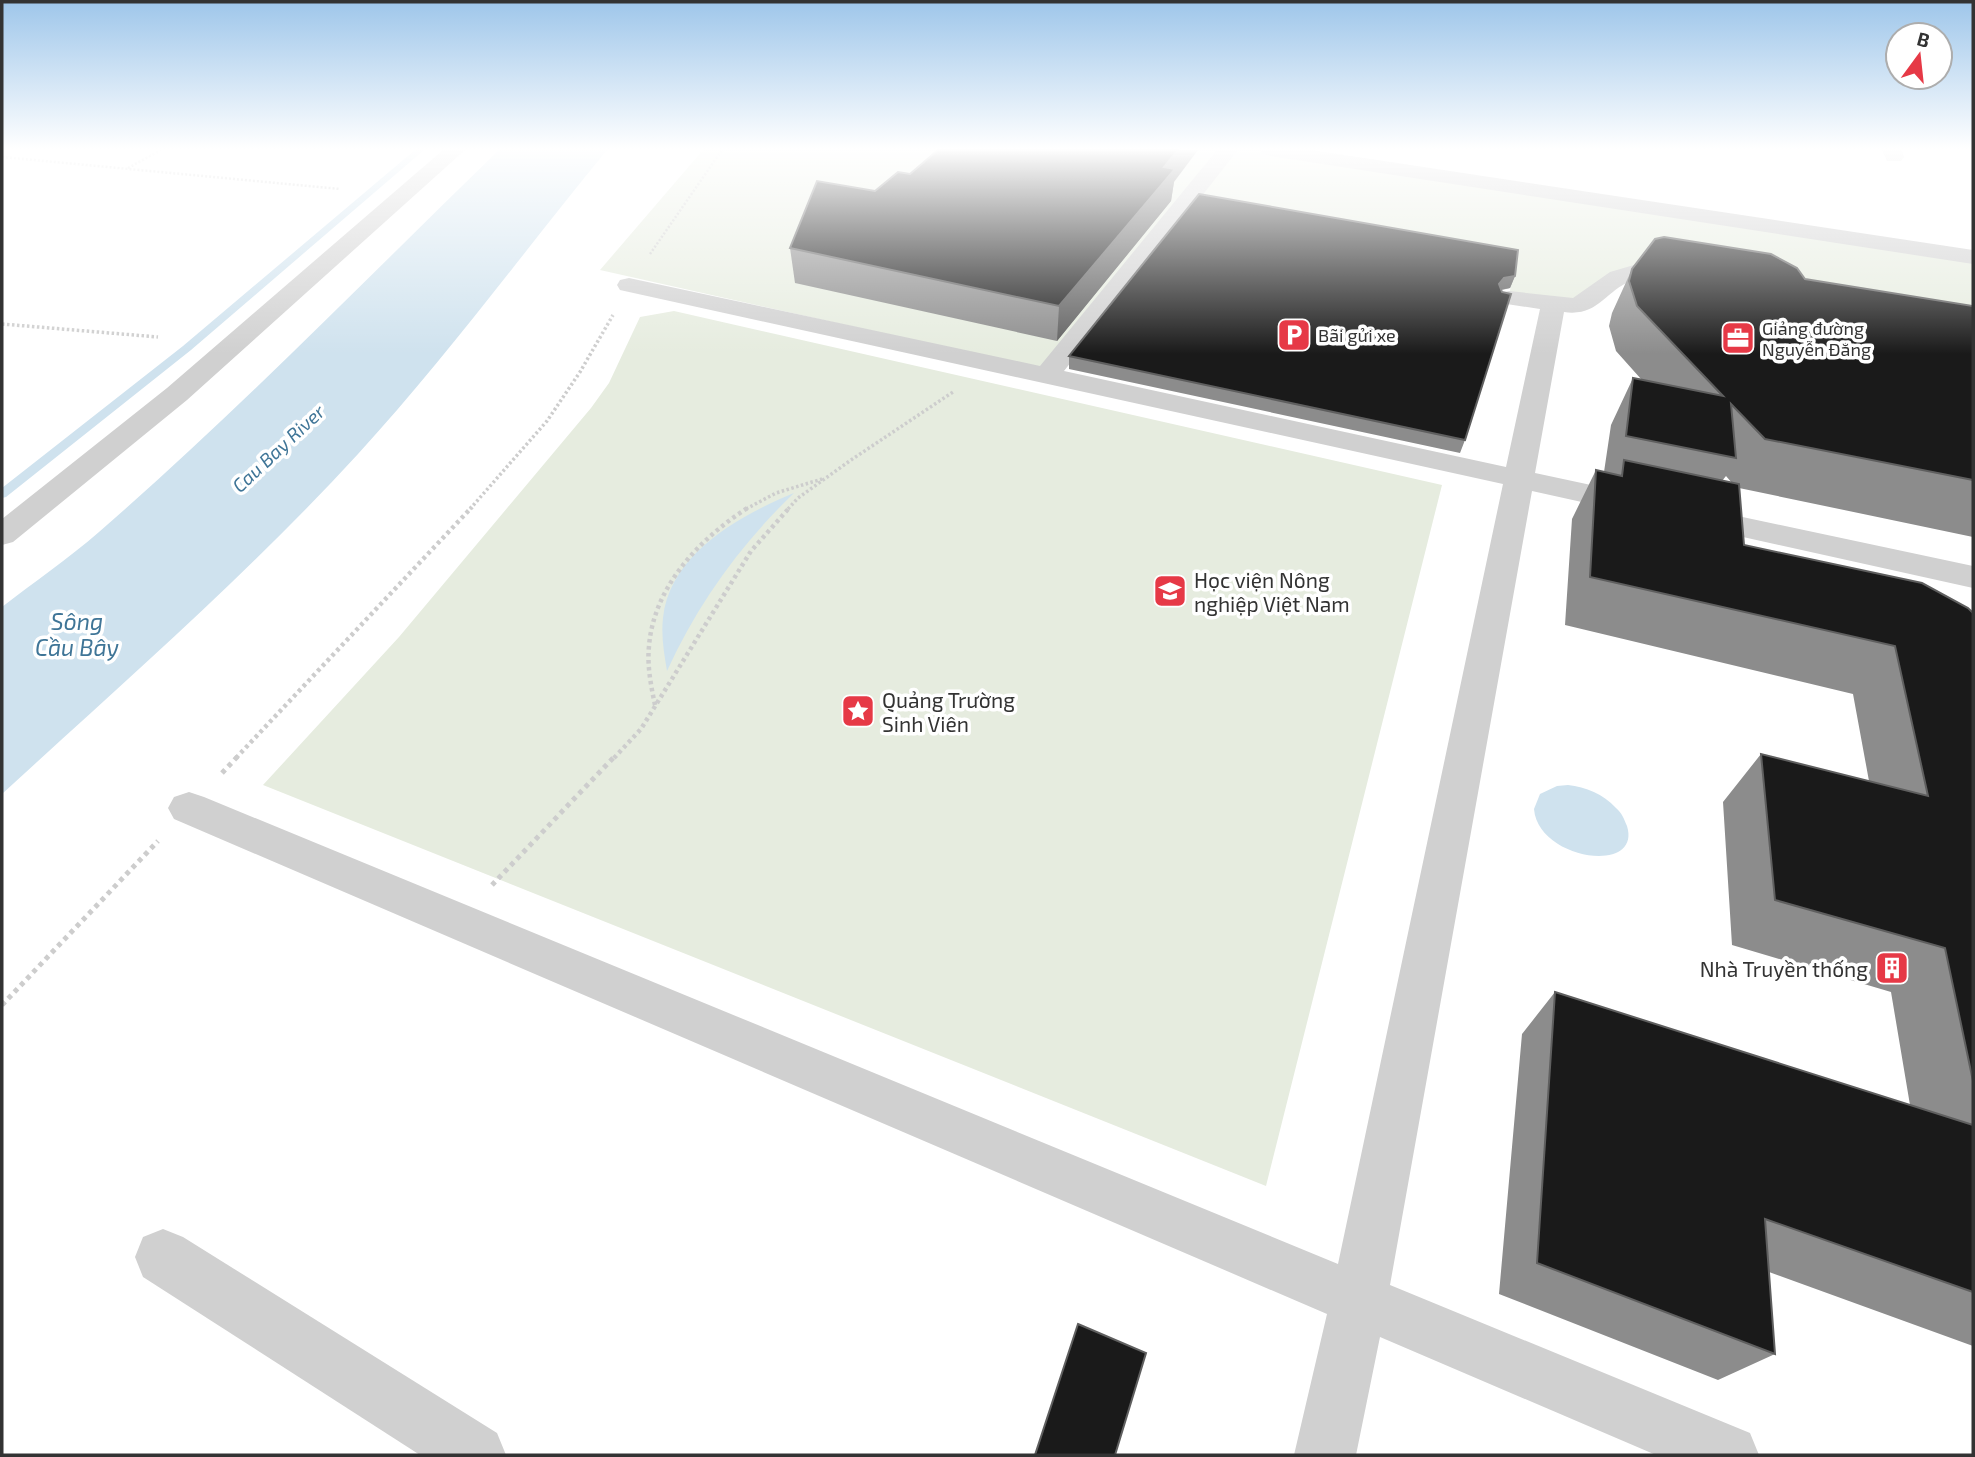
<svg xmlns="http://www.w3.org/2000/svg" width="1975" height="1457" font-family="'Exo 2',sans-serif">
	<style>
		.green { fill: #e6ecdf }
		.water { fill: #cfe2ee }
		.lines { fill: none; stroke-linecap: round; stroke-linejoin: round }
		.stream { fill: #cfe2ee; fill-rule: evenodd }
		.path-far3 { stroke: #cdcdcd; stroke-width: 2.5; stroke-dasharray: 2 2; stroke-linecap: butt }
		.path-far2 { stroke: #cdcdcd; stroke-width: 3.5; stroke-dasharray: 2.5 2.5; stroke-linecap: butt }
		.path-far1 { stroke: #cdcdcd; stroke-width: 4.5; stroke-dasharray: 3.5 3.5; stroke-linecap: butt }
		.path { stroke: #cdcdcd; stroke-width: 5; stroke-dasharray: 4.5 4.5; stroke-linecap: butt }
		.minor { fill: #d0d0d0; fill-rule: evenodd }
		.wall { fill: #8c8c8c; fill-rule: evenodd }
		.shaded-wall { fill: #5f5f5f }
		.building { fill: #1a1a1a; stroke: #5f5f5f; stroke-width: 2 }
		.labels { text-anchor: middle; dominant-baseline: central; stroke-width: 7; stroke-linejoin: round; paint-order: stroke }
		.far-poi-label { font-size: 18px; fill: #333; stroke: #fff; text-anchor: start }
		.far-water-label { font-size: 19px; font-style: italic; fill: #3f7597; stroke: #fff }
		.poi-label { font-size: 21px; fill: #333; stroke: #fff; text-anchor: start }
		.water-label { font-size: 23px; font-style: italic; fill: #3f7597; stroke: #fff }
	</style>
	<rect width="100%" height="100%" fill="#fff"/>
	<g class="green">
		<path d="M 703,150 L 1290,150 L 1973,254 L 1973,345 L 1634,272 L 1587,302 L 1509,298 L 1514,263 L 1194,205 L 1061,373 L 600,270 Z"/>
		<path d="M 674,311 L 1442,485 L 1266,1186 L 263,785 L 399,637 L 591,408 L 609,383 L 640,317 Z"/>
	</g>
	<g class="water">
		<path d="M 499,150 L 607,150 C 524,251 447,357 358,454 C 247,575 123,683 2,794 L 2,607 C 34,582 68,559 99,532 C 238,411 367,278 499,150 Z"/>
		<path d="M 794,493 C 740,545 698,603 667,671 C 664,653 661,636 663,618 C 670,553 741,515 794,493 Z"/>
		<path d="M 1568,785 C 1586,787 1603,794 1616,808 C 1622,813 1624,819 1627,826 C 1642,875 1538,860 1534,809 L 1540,794 L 1557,786 Z"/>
	</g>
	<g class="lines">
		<path class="stream" d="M 415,150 L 424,150 L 191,350 L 6,497 L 2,498 L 2,488 L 183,346 Z"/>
		<g class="path-far3">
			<path d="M 2,157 L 340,189"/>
			<path d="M 128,168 L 161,150"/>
			<path d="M 650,254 L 722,150"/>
		</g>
		<g class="path-far2">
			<path d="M 2,324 L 158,337"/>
			<path d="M 470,509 L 547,421 L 580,372 L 613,315"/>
			<path d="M 746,509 L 776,493 L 822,479"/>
			<path d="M 788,509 L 798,498 L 851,460 L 953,392"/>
		</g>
		<g class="path-far1">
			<path d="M 655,705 C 651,686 647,666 649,646 C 654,586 700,538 749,507"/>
			<path d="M 236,758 L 472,507"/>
			<path d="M 614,758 L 641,729 L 751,551 L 790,507"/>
		</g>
		<g class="path">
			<path d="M 222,773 L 238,756"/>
			<path d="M 492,885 L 615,756"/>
			<path d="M 2,1005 L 158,841"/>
		</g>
		<g class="minor">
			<path d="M 443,150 L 465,150 L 187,400 L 13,542 L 2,545 L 2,519 L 167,388 Z"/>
			<path d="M 1217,150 L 1238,150 L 1064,371 L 1506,467 L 1540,309 L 1500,303 L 1497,298 L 1500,293 L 1509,291 L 1573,298 L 1610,272 L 1634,265 L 1680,261 L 1688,263 L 1692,268 L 1688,273 L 1680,275 C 1665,277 1645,275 1631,281 C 1605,291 1598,317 1564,312 L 1535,473 L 1647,497 L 1652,504 L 1647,511 L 1636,514 L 1532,491 L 1390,1285 L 1750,1433 L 1759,1455 L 1656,1455 L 1380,1337 L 1356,1455 L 1294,1455 L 1327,1314 L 174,819 L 168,808 L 174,797 L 189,792 L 204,797 L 1338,1264 L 1503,484 L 629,292 L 620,290 L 617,285 L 620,280 L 629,278 L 1040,366 Z"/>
			<path d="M 1260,150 L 1311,150 L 1973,250 L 1973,264 L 1270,156 L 1263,154 Z"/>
			<path d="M 1882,150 L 1902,150 L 1904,157 L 1901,161 L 1887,161 Z"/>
			<path d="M 1691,506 L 1973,566 L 1973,588 L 1680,523 L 1675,516 L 1680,509 Z"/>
			<path d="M 163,1229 L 183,1237 L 497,1433 L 506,1455 L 420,1455 L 143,1277 L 135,1257 L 143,1237 Z"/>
		</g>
	</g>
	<g class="wall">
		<path d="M 910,174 L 1174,182 L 1171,201 L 1057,341 L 795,283 L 790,248 L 875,191 Z"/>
		<path d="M 1632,269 L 1805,279 L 1973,306 L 1973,537 L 1739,488 L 1744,545 L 1973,613 L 1973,1346 L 1769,1272 L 1775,1354 L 1718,1380 L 1499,1294 L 1522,1034 L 1555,992 L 1910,1105 L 1891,992 L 1732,945 L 1723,802 L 1761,754 L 1869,781 L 1853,694 L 1565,625 L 1572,519 L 1596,470 L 1604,472 L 1611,425 L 1633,378 L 1641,379 L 1616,351 L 1609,326 L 1612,313 ZM 1726,476 L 1732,483 L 1722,481 Z"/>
		<path d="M 1515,276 L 1510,288 L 1502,290 L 1465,440 L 1460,453 L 1069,369 L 1069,356 Z"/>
	</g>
	<g class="shaded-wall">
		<path d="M 1178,150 L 1198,150 L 1174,182 L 1171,201 L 1057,341 L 1059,306 Z"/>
		<path d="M 1515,276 L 1510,288 L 1499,290 L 1499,284 L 1504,278 Z"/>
	</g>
	<g class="building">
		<path d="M 938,150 L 1178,150 L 1164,167 L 1175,169 L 1059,306 L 790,248 L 817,181 L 875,191 L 898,172 L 910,174 Z"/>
		<path d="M 1199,194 L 1518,250 L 1515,276 L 1504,278 L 1499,284 L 1502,292 L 1511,294 L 1465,440 L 1069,356 Z"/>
		<path d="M 1664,237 L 1771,254 L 1797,268 L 1805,279 L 1973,306 L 1973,480 L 1765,439 L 1731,404 L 1736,458 L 1626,436 L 1633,378 L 1723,396 L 1637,306 L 1629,281 L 1632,269 L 1655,239 Z"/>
		<path d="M 1624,460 L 1739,484 L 1744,545 L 1922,583 L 1968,608 L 1973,613 L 1973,1081 L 1945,948 L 1775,900 L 1761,754 L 1928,796 L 1895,646 L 1590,577 L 1596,470 L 1622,476 Z"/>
		<path d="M 1555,992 L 1973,1125 L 1973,1292 L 1765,1219 L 1775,1354 L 1537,1263 Z"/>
		<path d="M 1078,1324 L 1146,1353 L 1115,1455 L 1035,1455 Z"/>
	</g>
	<linearGradient id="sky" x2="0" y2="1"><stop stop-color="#9ec6ea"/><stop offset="0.42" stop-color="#fff"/><stop offset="1" stop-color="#fff" stop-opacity="0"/></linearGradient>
	<rect width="1975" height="354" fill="url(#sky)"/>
	<defs>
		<symbol id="parking-square" viewBox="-11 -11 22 22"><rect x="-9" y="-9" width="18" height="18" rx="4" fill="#e63946" stroke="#fff"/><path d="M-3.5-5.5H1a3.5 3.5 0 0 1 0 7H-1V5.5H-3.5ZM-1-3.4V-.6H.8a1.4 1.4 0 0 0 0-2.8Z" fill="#fff"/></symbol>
		<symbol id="office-square" viewBox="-11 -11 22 22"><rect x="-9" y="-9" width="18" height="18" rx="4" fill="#e63946" stroke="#fff"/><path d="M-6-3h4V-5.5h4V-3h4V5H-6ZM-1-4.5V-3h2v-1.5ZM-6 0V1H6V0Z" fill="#fff"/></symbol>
		<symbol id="university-square" viewBox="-11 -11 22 22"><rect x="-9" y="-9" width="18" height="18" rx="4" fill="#e63946" stroke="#fff"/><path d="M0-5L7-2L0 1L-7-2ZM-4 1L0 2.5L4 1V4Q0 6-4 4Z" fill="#fff"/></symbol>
		<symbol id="sight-square" viewBox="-11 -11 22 22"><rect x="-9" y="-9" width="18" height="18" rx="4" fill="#e63946" stroke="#fff"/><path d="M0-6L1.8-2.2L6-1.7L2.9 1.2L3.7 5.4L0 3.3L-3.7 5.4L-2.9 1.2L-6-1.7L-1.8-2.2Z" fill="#fff"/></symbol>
		<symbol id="building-square" viewBox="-11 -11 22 22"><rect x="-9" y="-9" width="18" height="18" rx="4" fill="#e63946" stroke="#fff"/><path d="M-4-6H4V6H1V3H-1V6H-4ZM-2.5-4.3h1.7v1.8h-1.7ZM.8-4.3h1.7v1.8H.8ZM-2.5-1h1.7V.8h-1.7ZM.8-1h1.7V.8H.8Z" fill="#fff"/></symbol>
	</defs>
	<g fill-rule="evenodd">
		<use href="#parking-square" x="1275" y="316" width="38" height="38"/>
		<use href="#office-square" x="1719" y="319" width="38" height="38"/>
		<use href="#university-square" x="1151" y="572" width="38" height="38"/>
		<use href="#sight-square" x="839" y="692" width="38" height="38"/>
		<use href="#building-square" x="1873" y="949" width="38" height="38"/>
	</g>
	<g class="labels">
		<g class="far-poi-label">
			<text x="1762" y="328">Giảng đường<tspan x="1762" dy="21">Nguyễn Đăng</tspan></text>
			<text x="1318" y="335">Bãi gửi xe</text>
		</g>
		<g class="far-water-label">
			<text transform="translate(278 448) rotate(-43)">Cau Bay River</text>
		</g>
		<g class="poi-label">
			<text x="1194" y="579">Học viện Nông<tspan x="1194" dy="24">nghiệp Việt Nam</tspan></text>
			<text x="882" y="699">Quảng Trường<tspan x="882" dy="24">Sinh Viên</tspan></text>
			<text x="1868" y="968" text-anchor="end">Nhà Truyền thống</text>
		</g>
		<g class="water-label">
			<text x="77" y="621">Sông<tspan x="77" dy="26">Cầu Bây</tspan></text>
		</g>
	</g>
	<rect width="1975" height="1457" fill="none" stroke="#333333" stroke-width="7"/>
	<g transform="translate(1919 56) rotate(15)"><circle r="33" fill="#ffffff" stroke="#adadad" stroke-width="2"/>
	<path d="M0-5L12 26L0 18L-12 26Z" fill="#e63946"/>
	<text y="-10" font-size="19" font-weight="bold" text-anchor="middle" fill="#333333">B</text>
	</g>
</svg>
